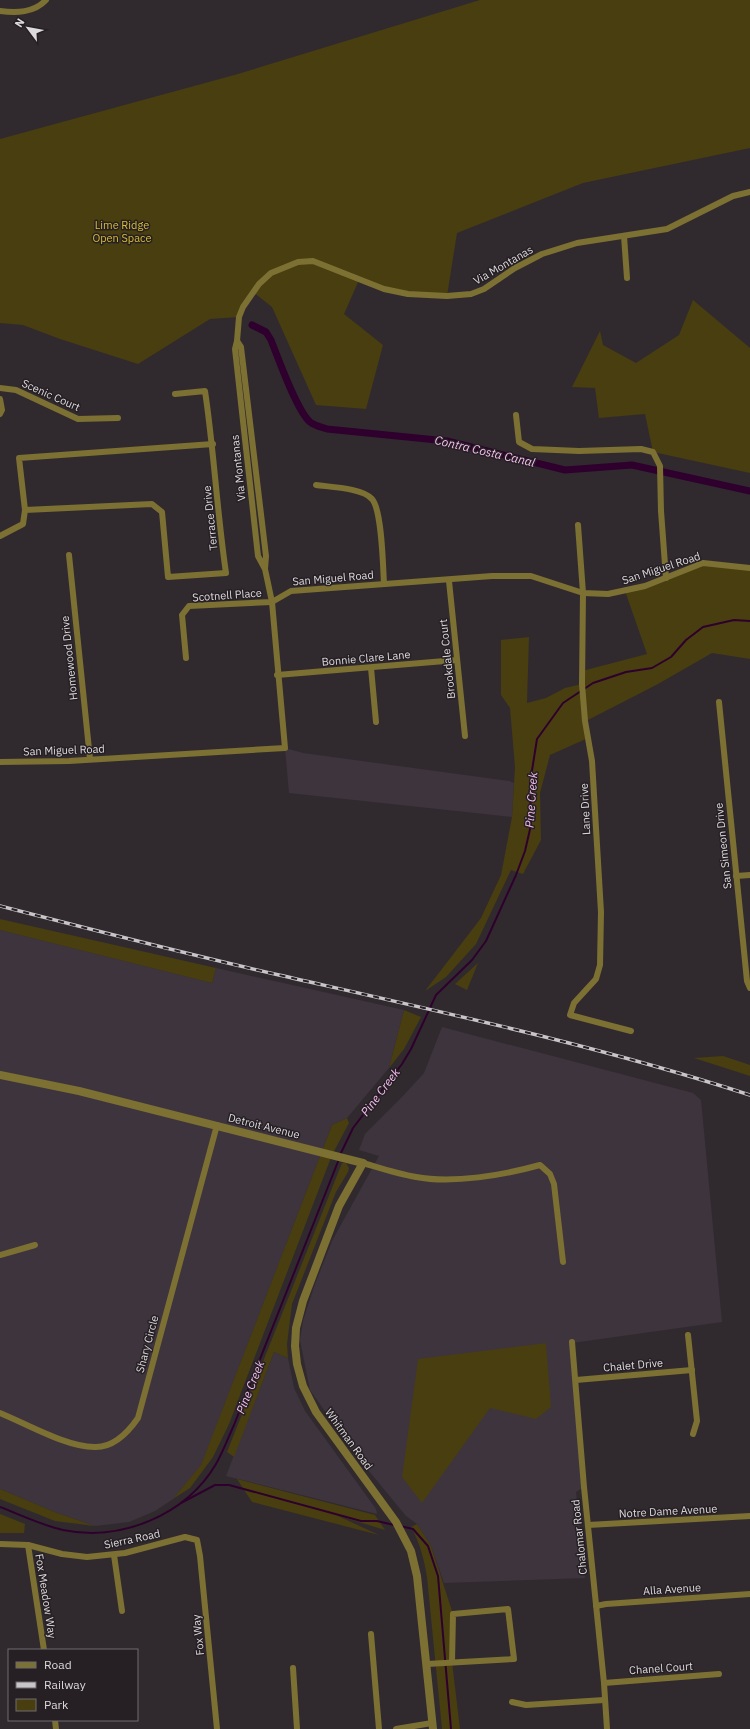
<svg xmlns="http://www.w3.org/2000/svg" width="750" height="1729" font-family="'IBM Plex Sans',sans-serif">
	<style>
		.built { fill: #3e343d }
		.green { fill: #483e10 }
		.lines { fill: none; stroke-linecap: round; stroke-linejoin: round }
		.stream { stroke: #2f002d; stroke-width: 2 }
		.canal { stroke: #2f002d; stroke-width: 7 }
		.minor { stroke: #7d7033; stroke-width: 6 }
		.tertiary { stroke: #7d7033; stroke-width: 8 }
		.rail-casing { stroke: #c8c5c8; stroke-width: 3.5 }
		.rail { stroke: #262025; stroke-width: 2; stroke-dasharray: 6; stroke-linecap: butt }
		.labels { text-anchor: middle; dominant-baseline: central; stroke-width: 3; stroke-linejoin: round; paint-order: stroke }
		.park-label { font-size: 11px; fill: #dbbf2d; stroke: #262025 }
		.street-label { font-size: 11px; fill: #dddadd; stroke: #262025 }
		.water-label { font-size: 12px; font-style: italic; fill: #f7bef1; stroke: #262025 }
	</style>
	<rect width="100%" height="100%" fill="#302a2f"/>
	<g class="built">
		<path d="M 285,748 L 303,753 L 509,781 L 514,783 L 512,817 L 289,793 Z"/>
		<path d="M 0,930 L 212,983 L 216,968 L 404,1010 L 389,1068 L 347,1118 L 332,1125 L 201,1466 L 173,1499 L 155,1511 L 129,1522 L 95,1526 L 57,1513 L 0,1489 Z"/>
		<path d="M 442,1027 L 693,1093 L 701,1100 L 722,1322 L 572,1343 L 584,1487 L 576,1492 L 585,1578 L 444,1583 L 431,1546 L 417,1524 L 406,1516 L 355,1454 L 310,1390 L 300,1340 L 303,1321 L 315,1284 L 332,1241 L 379,1156 L 359,1150 L 365,1134 L 403,1096 L 424,1073 Z"/>
		<path d="M 274,1352 L 288,1358 L 294,1388 L 305,1411 L 376,1509 L 377,1514 L 226,1476 Z"/>
	</g>
	<g class="green">
		<path d="M 480,0 L 750,0 L 750,148 L 583,183 L 457,233 L 447,296 L 408,294 L 359,280 L 344,314 L 383,345 L 366,409 L 316,405 L 272,307 L 253,292 L 239,317 L 210,319 L 138,364 L 60,339 L 23,325 L 0,323 L 0,139 L 238,74 Z"/>
		<path d="M 693,300 L 750,348 L 750,473 L 653,452 L 645,414 L 599,418 L 595,388 L 572,387 L 600,331 L 603,345 L 636,363 L 679,335 Z"/>
		<path d="M 703,563 L 750,568 L 750,659 L 712,653 L 658,684 L 586,721 L 588,738 L 550,755 L 540,793 L 541,840 L 523,874 L 511,870 L 476,944 L 446,977 L 425,991 L 481,918 L 501,875 L 512,817 L 515,767 L 510,708 L 501,695 L 501,640 L 529,637 L 527,703 L 546,698 L 565,688 L 582,684 L 582,671 L 647,654 L 625,591 Z"/>
		<path d="M 0,919 L 216,968 L 212,983 L 0,930 Z"/>
		<path d="M 478,963 L 467,990 L 455,984 Z"/>
		<path d="M 404,1010 L 421,1017 L 404,1049 L 389,1068 Z"/>
		<path d="M 723,1056 L 750,1065 L 750,1076 L 694,1058 Z"/>
		<path d="M 347,1118 L 349,1123 L 332,1155 L 229,1424 L 213,1457 L 190,1488 L 173,1499 L 201,1465 L 332,1125 Z"/>
		<path d="M 342,1163 L 346,1163 L 349,1168 L 348,1172 L 336,1192 L 292,1304 L 287,1344 L 288,1358 L 274,1352 L 234,1457 L 227,1452 Z"/>
		<path d="M 546,1343 L 551,1407 L 536,1419 L 490,1408 L 422,1503 L 402,1477 L 418,1359 Z"/>
		<path d="M 237,1479 L 375,1515 L 385,1530 L 336,1515 L 379,1535 L 252,1502 Z"/>
		<path d="M 0,1489 L 57,1513 L 95,1526 L 55,1521 L 0,1499 Z"/>
		<path d="M 0,1514 L 25,1524 L 24,1533 L 0,1533 Z"/>
		<path d="M 417,1524 L 431,1546 L 453,1614 L 452,1662 L 460,1729 L 442,1729 L 427,1577 C 424,1559 420,1543 411,1527 Z"/>
	</g>
	<g class="lines">
		<g class="stream">
			<path d="M 340,1155 L 353,1128 L 402,1064 L 411,1049 L 436,995 L 472,960 L 486,941 L 516,875 L 525,851 L 531,825 L 530,783 L 537,739 L 563,703 L 593,683 L 626,672 L 652,668 L 671,657 L 686,640 L 703,627 L 734,620 L 750,621"/>
			<path d="M 181,1503 L 215,1485 L 229,1485 L 361,1521 L 377,1521 L 394,1525"/>
			<path d="M 0,1507 C 21,1515 41,1525 63,1530 C 121,1542 186,1515 216,1464 C 223,1452 228,1438 234,1425 L 339,1159"/>
			<path d="M 400,1526 L 413,1529 L 428,1546 L 438,1576 L 451,1729"/>
		</g>
		<path class="canal" d="M 252,325 L 266,332 L 271,340 C 278,358 297,411 310,422 C 315,426 321,427 327,429 L 447,441 L 565,470 L 632,465 L 750,491"/>
		<g class="minor">
			<path d="M 0,11 C 16,13 34,13 46,0"/>
			<path d="M 624,236 L 627,278"/>
			<path d="M 237,341 L 239,317 L 243,307 L 259,284 L 271,273 L 298,262 L 313,261 L 384,289 L 408,294 L 447,296 L 471,294 L 484,289 L 515,268 L 542,254 L 577,243 L 667,229 L 733,196 L 750,192"/>
			<path d="M 0,388 L 16,390 L 78,419 L 118,418"/>
			<path d="M 0,399 L 2,410 L 0,414"/>
			<path d="M 516,415 L 519,442 L 532,449 L 579,451 L 641,449 L 653,452 L 660,466 L 661,511 L 666,578"/>
			<path d="M 316,485 C 330,487 363,488 372,499 C 382,510 383,567 384,584"/>
			<path d="M 25,510 L 19,458 L 213,444"/>
			<path d="M 578,525 L 583,593 L 582,684 L 585,721 L 592,761 L 601,912 L 600,965 L 596,979 L 574,1003 L 570,1015 L 631,1031"/>
			<path d="M 0,536 L 23,524 L 25,510 L 152,504 L 162,512 L 168,577 L 226,573 C 217,512 214,451 205,391 L 175,394"/>
			<path d="M 69,555 L 90,759"/>
			<path d="M 449,581 L 465,736"/>
			<path d="M 186,658 L 182,615 L 189,606 L 272,602 L 291,591 L 492,576 L 531,576 L 583,593 L 608,594 L 645,586 L 703,563 L 750,568"/>
			<path d="M 371,668 L 376,722"/>
			<path d="M 277,675 L 457,660"/>
			<path d="M 719,702 L 747,981 L 750,988"/>
			<path d="M 0,762 L 69,761 L 285,748 L 272,602 L 265,569 L 258,556 L 235,349 L 237,341 L 241,347 L 266,556 L 265,569"/>
			<path d="M 736,876 L 750,875"/>
			<path d="M 363,1163 C 380,1168 398,1174 416,1177 C 453,1184 504,1175 540,1165 L 550,1174 L 554,1184 L 563,1262"/>
			<path d="M 0,1255 L 35,1245"/>
			<path d="M 688,1335 L 697,1421 L 693,1434"/>
			<path d="M 572,1342 L 584,1487 L 604,1683 L 607,1729"/>
			<path d="M 576,1380 L 692,1370"/>
			<path d="M 0,1413 C 27,1424 68,1448 96,1447 C 114,1447 129,1431 138,1418 L 217,1125"/>
			<path d="M 588,1525 L 750,1516"/>
			<path d="M 0,1544 L 28,1545 L 62,1554 L 87,1557 L 125,1553 L 185,1537 L 197,1540 L 200,1556 L 217,1729"/>
			<path d="M 28,1545 L 44,1650"/>
			<path d="M 114,1555 L 122,1611"/>
			<path d="M 596,1606 L 606,1604 L 750,1594"/>
			<path d="M 371,1634 L 379,1729"/>
			<path d="M 427,1664 L 514,1659 L 508,1609 L 453,1614 L 452,1662"/>
			<path d="M 293,1668 L 297,1729"/>
			<path d="M 604,1683 L 719,1674"/>
			<path d="M 512,1702 L 526,1705 L 604,1700"/>
			<path d="M 55,1720 L 56,1729"/>
			<path d="M 396,1729 L 432,1723"/>
		</g>
		<path class="tertiary" d="M 0,1075 L 79,1091 L 363,1163 L 339,1206 L 303,1301 L 296,1328 L 295,1346 L 297,1364 L 303,1386 L 316,1412 L 396,1522 L 411,1551 L 417,1576 L 433,1729"/>
		<defs>
			<path id="rail" d="M 0,906 C 93,930 186,954 279,975 C 437,1011 596,1045 750,1095"/>
		</defs>
		<use href="#rail" class="rail-casing"/>
		<use href="#rail" class="rail"/>
	</g>
	<g class="labels">
		<g class="park-label">
			<text x="122" y="225">Lime Ridge<tspan x="122" dy="13">Open Space</tspan></text>
		</g>
		<g class="street-label">
			<text transform="translate(503 265) rotate(-30)">Via Montanas</text>
			<text transform="translate(51 395) rotate(24)">Scenic Court</text>
			<text transform="translate(238 468) rotate(-96)">Via Montanas</text>
			<text transform="translate(210 518) rotate(-96)">Terrace Drive</text>
			<text transform="translate(661 568) rotate(-18)">San Miguel Road</text>
			<text transform="translate(333 578) rotate(-5)">San Miguel Road</text>
			<text transform="translate(227 595) rotate(-4)">Scotnell Place</text>
			<text transform="translate(69 658) rotate(-96)">Homewood Drive</text>
			<text transform="translate(366 658) rotate(-5)">Bonnie Clare Lane</text>
			<text transform="translate(447 659) rotate(-96)">Brookdale Court</text>
			<text transform="translate(64 750) rotate(-2)">San Miguel Road</text>
			<text transform="translate(585 809) rotate(-93)">Lane Drive</text>
			<text transform="translate(723 846) rotate(-96)">San Simeon Drive</text>
			<text transform="translate(264 1126) rotate(14)">Detroit Avenue</text>
			<text transform="translate(147 1344) rotate(-75)">Shary Circle</text>
			<text transform="translate(633 1365) rotate(-5)">Chalet Drive</text>
			<text transform="translate(349 1439) rotate(54)">Whitman Road</text>
			<text transform="translate(668 1511) rotate(-3)">Notre Dame Avenue</text>
			<text transform="translate(579 1537) rotate(-96)">Chalomar Road</text>
			<text transform="translate(132 1539) rotate(-12)">Sierra Road</text>
			<text transform="translate(672 1589) rotate(-4)">Alla Avenue</text>
			<text transform="translate(46 1596) rotate(81)">Fox Meadow Way</text>
			<text transform="translate(198 1635) rotate(-96)">Fox Way</text>
			<text transform="translate(661 1668) rotate(-4)">Chanel Court</text>
		</g>
		<g class="water-label">
			<text transform="translate(485 451) rotate(13)">Contra Costa Canal</text>
			<text transform="translate(531 800) rotate(-86)">Pine Creek</text>
			<text transform="translate(380 1092) rotate(-53)">Pine Creek</text>
			<text transform="translate(250 1387) rotate(-68)">Pine Creek</text>
		</g>
	</g>
	<rect x="8" y="1649" width="130" height="72" fill="#262025" stroke="#6f6a6f"/>
	<rect x="16" y="1662" width="20" height="6" fill="#7d7033" stroke="#6f6a6f"/>
	<text x="44" y="1669" font-size="12" fill="#dddadd">Road</text>
	<rect x="16" y="1682" width="20" height="6" fill="#c8c5c8" stroke="#6f6a6f"/>
	<text x="44" y="1689" font-size="12" fill="#dddadd">Railway</text>
	<rect x="16" y="1699" width="20" height="12" fill="#483e10" stroke="#6f6a6f"/>
	<text x="44" y="1709" font-size="12" fill="#dddadd">Park</text>
	<g transform="translate(28 28) rotate(302)" stroke="#262025" stroke-width="3" paint-order="stroke">
	<path d="M0-3L7 15L0 10L-7 15Z" fill="#dddadd"/>
	<text y="-6" font-size="11" font-weight="bold" text-anchor="middle" fill="#dddadd">N</text>
	</g>
</svg>
